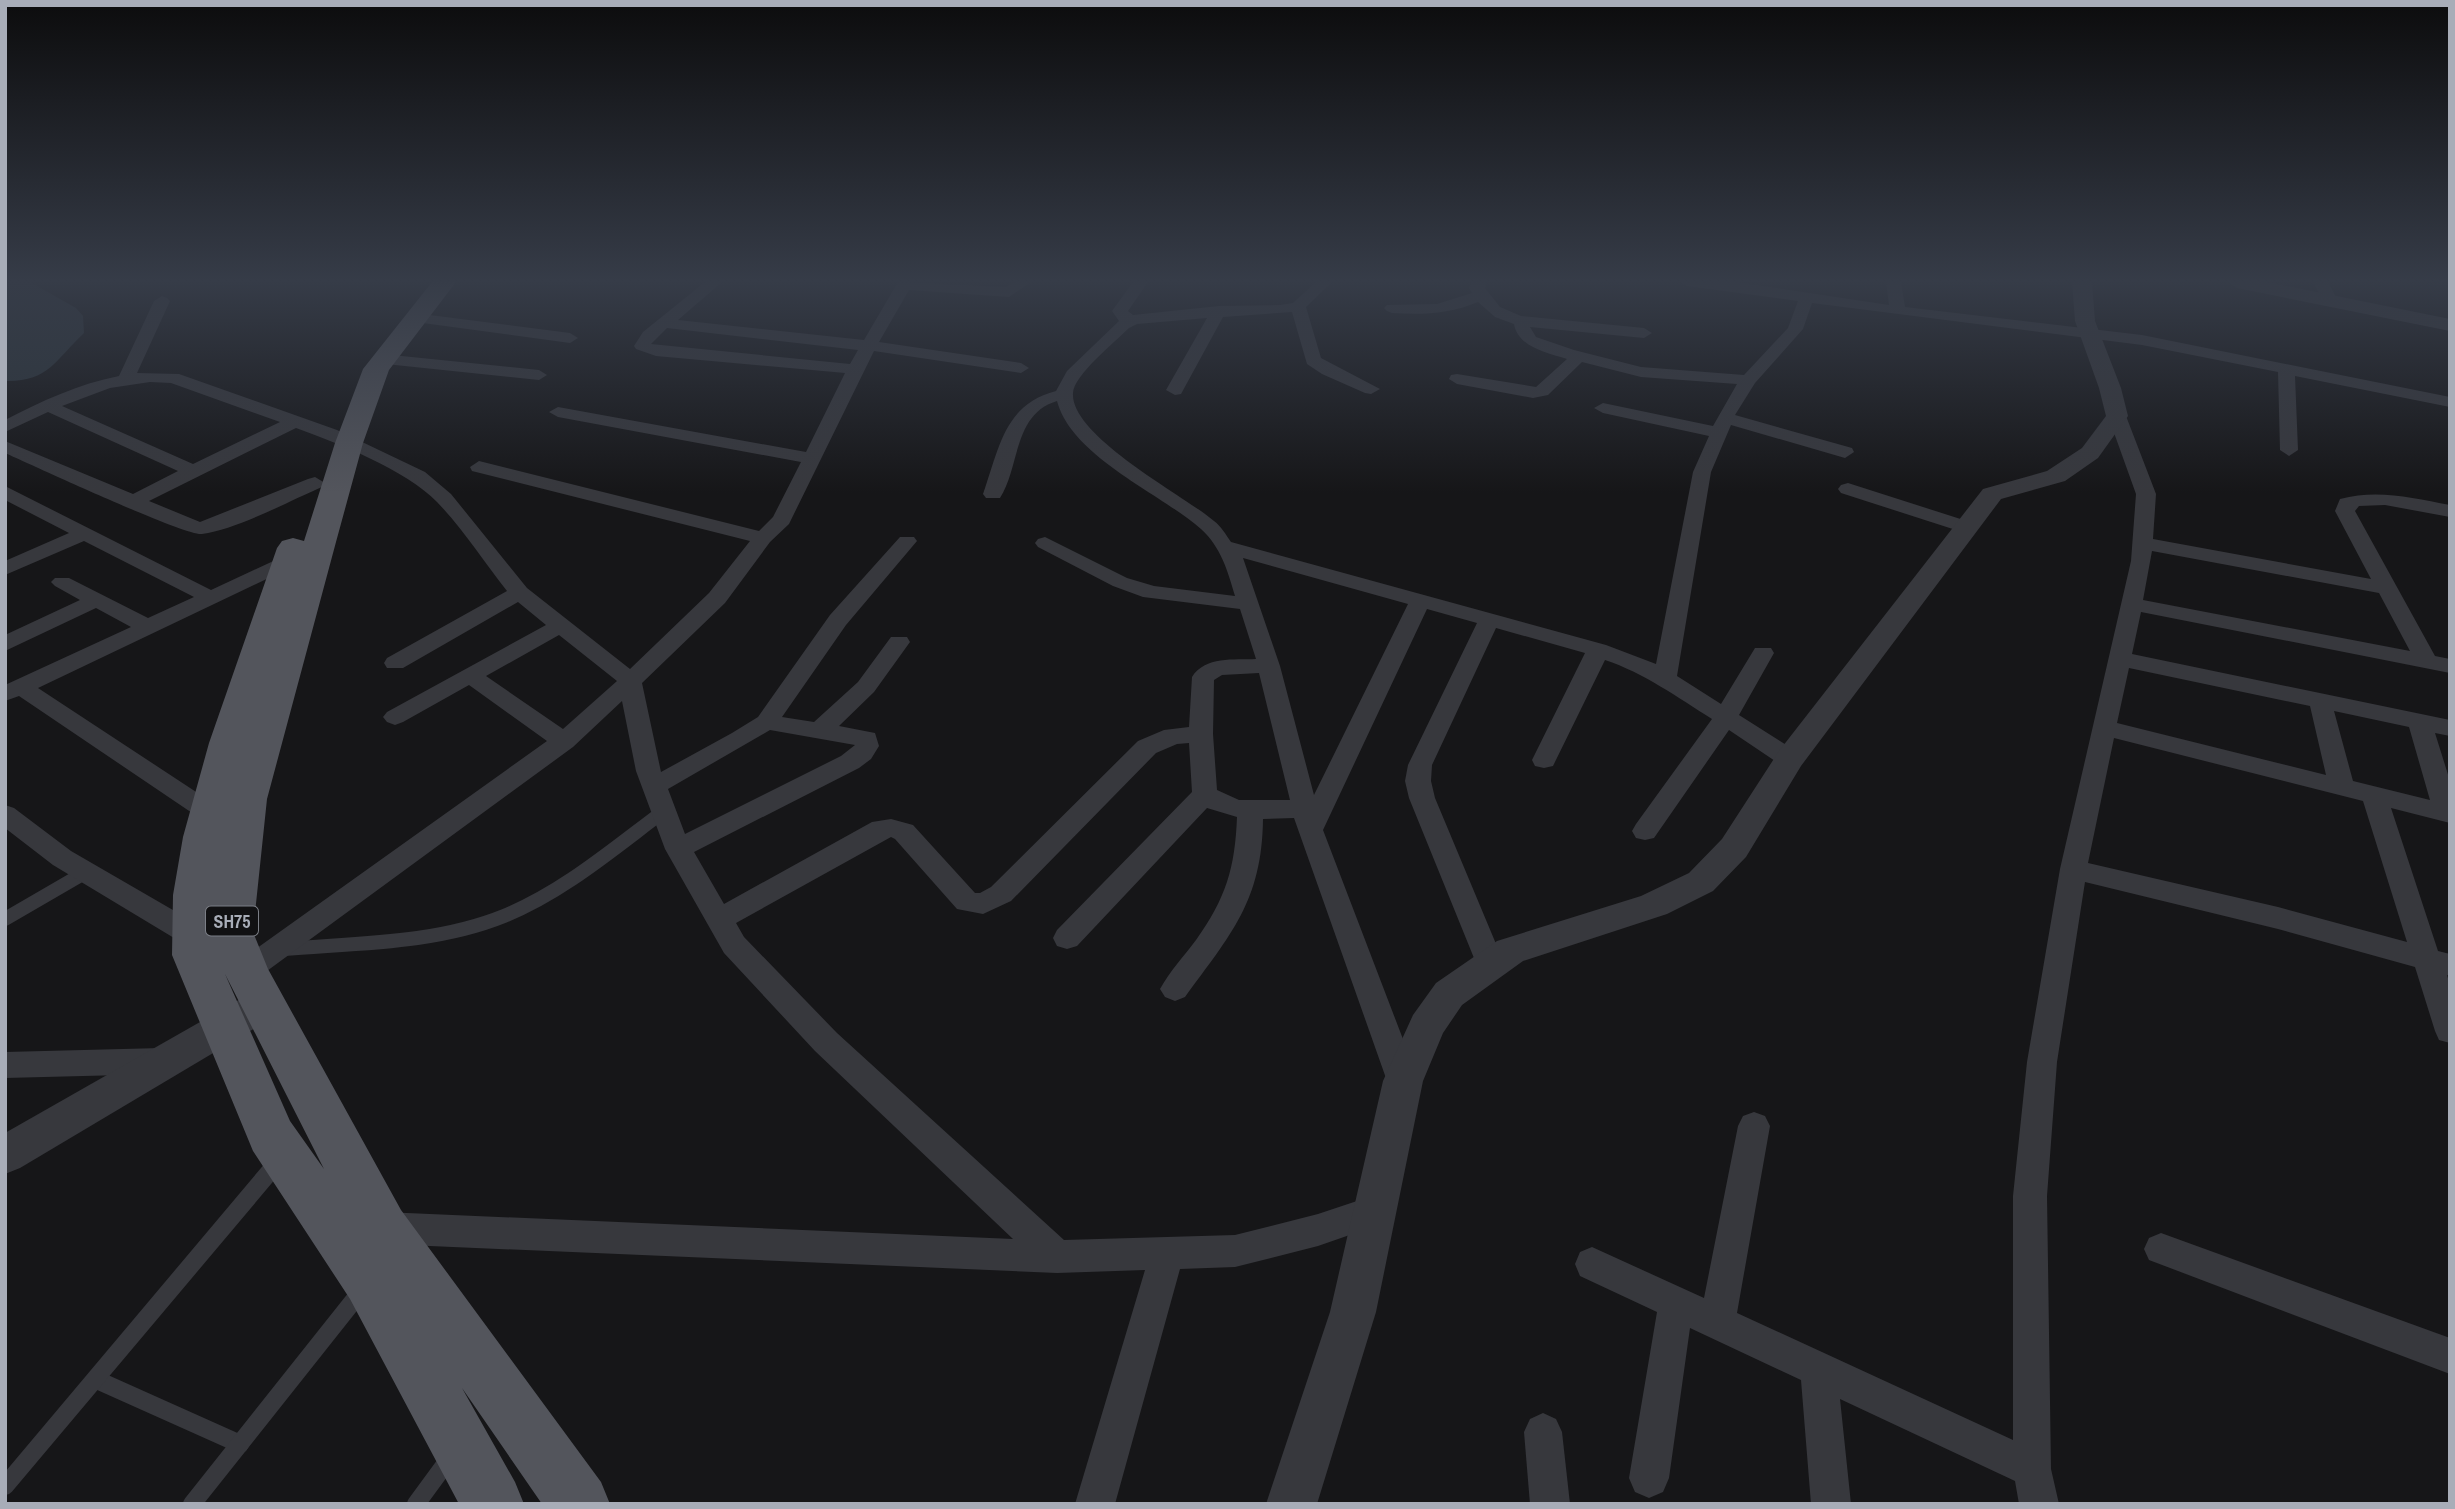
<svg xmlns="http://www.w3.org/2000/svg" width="2455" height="1509" font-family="'Archivo Narrow',sans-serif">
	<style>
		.water { fill: #2c353c }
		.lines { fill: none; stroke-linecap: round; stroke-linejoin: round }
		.service-far1 { stroke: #37383d; stroke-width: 14 }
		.service { stroke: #37383d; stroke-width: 18 }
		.minor { fill: #37383d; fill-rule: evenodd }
		.tertiary { fill: #37383d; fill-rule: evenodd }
		.primary { fill: #53555c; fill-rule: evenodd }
		.labels { text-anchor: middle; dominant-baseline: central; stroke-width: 6; stroke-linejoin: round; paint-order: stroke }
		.shield { fill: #111113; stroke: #7b7e86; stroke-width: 2 }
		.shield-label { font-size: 18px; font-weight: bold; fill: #a8adb8 }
	</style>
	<rect width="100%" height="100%" fill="#161618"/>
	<path class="water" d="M 5,282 L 30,282 L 76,308 L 83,316 L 84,333 C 55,360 49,382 5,381 Z"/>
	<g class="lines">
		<g class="service-far1">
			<path d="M 5,919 L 86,872"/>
			<path d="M 283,949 C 356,943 435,944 504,916 C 563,892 613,849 664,811"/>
		</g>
		<g class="service">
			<path d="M 97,1380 L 240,1444"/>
			<path d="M 5,1486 L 277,1163"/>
			<path d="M 192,1504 L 362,1290"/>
			<path d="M 416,1504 L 449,1459"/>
		</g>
		<g class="minor">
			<path d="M 705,282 L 722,282 L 678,320 L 864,340 L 898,282 L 1006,287 L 1014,282 L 1031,282 L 1009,297 L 909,290 L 879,342 L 1021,363 L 1029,368 L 1021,373 L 874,351 L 789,524 L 770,542 L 725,603 L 642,683 L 661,772 L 732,733 L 758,717 L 830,615 L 900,537 L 914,537 L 917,541 L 846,625 L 782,717 L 814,722 L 858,682 L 891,637 L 907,637 L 910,642 L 874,692 L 839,726 L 875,733 L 879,746 L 871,759 L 859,768 L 694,852 L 724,904 L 872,822 L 891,819 L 913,825 L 975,893 L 980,893 L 991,887 L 1138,741 L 1164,730 L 1189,727 L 1192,677 C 1205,656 1234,660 1256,659 L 1240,609 L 1143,597 L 1113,586 L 1038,547 L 1035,543 L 1038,539 L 1045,537 L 1127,578 L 1154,586 L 1235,596 C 1228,572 1221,547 1201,529 C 1160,493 1072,457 1057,401 C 1013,414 1020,467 1000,498 L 986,498 L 983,494 C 999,449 1004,404 1056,391 L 1067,371 L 1119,321 L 1112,311 L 1133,282 L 1148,282 L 1128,311 L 1133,315 L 1219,306 L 1280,305 L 1293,303 L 1316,282 L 1332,282 L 1306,307 L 1321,358 L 1380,389 L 1371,394 L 1365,393 L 1322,374 L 1307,364 L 1292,312 L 1223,317 L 1181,394 L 1175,395 L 1166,390 L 1207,318 L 1137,324 L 1129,328 C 1115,342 1074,375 1073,393 C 1070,436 1185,496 1214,521 C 1221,526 1226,535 1231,542 L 1606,645 L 1656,664 L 1693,472 L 1709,436 L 1603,413 L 1594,408 L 1603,403 L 1713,426 L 1737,384 L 1641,377 L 1582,362 L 1548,395 L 1533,398 L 1457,384 L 1449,379 L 1451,375 L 1457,374 L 1536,387 L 1567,359 C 1547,353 1518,347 1514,324 L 1495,317 L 1478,302 C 1449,314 1423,315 1392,313 L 1387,311 L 1384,308 L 1387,305 L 1437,304 L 1472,293 L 1469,288 L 1472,282 L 1487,282 L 1485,288 L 1500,307 L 1521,316 L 1644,328 L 1652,333 L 1644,338 L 1530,327 L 1536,337 L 1574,350 L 1641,367 L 1744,375 L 1788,328 L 1798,301 L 1687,286 L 1680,282 L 1736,282 L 1889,305 L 1886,282 L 1901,282 L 1905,307 L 2142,335 L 2450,397 L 2450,407 L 2295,376 L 2298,450 L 2289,456 L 2280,450 L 2278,372 L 2142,345 L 1812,303 L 1803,329 L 1755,383 L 1735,415 L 1852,448 L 1854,452 L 1845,458 L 1731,425 L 1711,472 L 1677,676 L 1721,704 L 1755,648 L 1771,648 L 1774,653 L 1739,715 L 1799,753 L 1802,759 L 1799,765 L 1790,767 L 1781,765 L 1729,730 L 1654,838 L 1645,840 L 1636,838 L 1632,831 L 1636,824 L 1712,719 C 1677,697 1644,673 1605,660 L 1553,766 L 1544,768 L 1535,766 L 1532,760 L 1585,653 L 1496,628 L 1432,765 L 1431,781 L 1435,798 L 1504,963 L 1500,971 L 1490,974 L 1480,971 L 1476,963 L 1409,798 L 1405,781 L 1408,765 L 1477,623 L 1427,609 L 1323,830 L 1419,1081 L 1414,1090 L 1403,1094 L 1392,1090 L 1387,1081 L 1294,818 L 1263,819 C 1262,901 1231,934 1185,997 L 1175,1001 L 1165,997 L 1160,989 C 1170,971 1184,956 1196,940 C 1226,898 1235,868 1237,817 L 1207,808 L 1077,946 L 1067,949 L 1057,946 L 1053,938 L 1057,930 L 1192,792 L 1189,743 L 1177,744 L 1156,753 L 1011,901 L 983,914 L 957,909 L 895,839 L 891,837 L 736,923 L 744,937 L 837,1033 L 1064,1240 L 1235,1235 L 1318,1214 L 1375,1195 L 1387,1200 L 1392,1211 L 1387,1222 L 1318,1246 L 1235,1267 L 1180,1269 L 1115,1504 L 1075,1504 L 1145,1270 L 1057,1273 L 384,1244 L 372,1239 L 367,1228 L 372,1217 L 384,1212 L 1013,1239 L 815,1051 L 724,953 L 665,849 L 636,771 L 622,701 L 573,747 L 256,979 L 246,982 L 236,979 L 232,971 L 236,963 L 547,741 L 469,685 L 403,722 L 395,725 L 387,722 L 383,717 L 387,712 L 546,625 L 518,602 L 403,668 L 387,668 L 384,663 L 387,658 L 507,591 C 484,562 463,529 437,502 C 406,470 338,443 296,428 L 149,501 L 200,522 L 308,479 L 315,477 L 325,483 L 322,487 C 287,502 238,529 202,534 C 187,537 32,465 5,453 L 5,441 L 133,494 L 178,471 L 48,412 L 5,432 L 5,420 C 42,401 78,384 119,376 L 154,301 L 162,296 L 167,298 L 170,301 L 137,373 L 179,374 L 337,430 L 425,472 L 451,494 L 527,588 L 630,669 L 709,593 L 750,541 L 472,471 L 470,467 L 479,461 L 759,531 L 773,517 L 801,462 L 558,417 L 549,412 L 558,407 L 806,452 L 845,373 L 656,356 L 636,349 L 634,346 L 643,332 ZM 667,328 L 858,350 L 850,364 L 651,344 ZM 150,382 L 171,383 L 280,422 L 193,464 L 62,406 L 110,388 ZM 1243,558 L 1408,604 L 1314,795 L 1280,666 ZM 559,635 L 617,681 L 563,729 L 486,676 ZM 1259,673 L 1290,800 L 1239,800 L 1217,790 L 1213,734 L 1214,680 L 1222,675 ZM 770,730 L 855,745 L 841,756 L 685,834 L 668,789 Z"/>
			<path d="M 2313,282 L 2328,282 L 2338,301 L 2335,304 L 2325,304 Z"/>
			<path d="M 414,313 L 570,333 L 578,338 L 570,343 L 408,321 L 406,318 Z"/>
			<path d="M 382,354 L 539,370 L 547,375 L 539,380 L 376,363 L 374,359 Z"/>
			<path d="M 2117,411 L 2126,416 L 2156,494 L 2153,539 L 2371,579 L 2335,511 L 2340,499 C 2378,489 2412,498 2450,505 L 2450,517 L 2385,505 L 2359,506 L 2355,511 L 2435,656 L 2450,659 L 2450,673 L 2141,612 L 2132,654 L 2450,720 L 2450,736 L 2435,733 L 2450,781 L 2450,823 L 2391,808 L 2438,951 L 2450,954 L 2450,976 L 2447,975 L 2450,985 L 2450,1043 L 2439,1040 L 2435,1031 L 2415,967 L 2278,929 L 2085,882 L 2057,1062 L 2047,1196 L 2051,1469 L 2059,1504 L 2019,1504 L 2015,1481 L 1840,1399 L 1851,1504 L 1811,1504 L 1801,1380 L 1690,1328 L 1669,1478 L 1663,1492 L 1649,1498 L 1635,1492 L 1629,1478 L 1657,1312 L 1580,1276 L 1575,1264 L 1580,1252 L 1592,1247 L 1704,1298 L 1738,1126 L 1743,1116 L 1754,1112 L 1765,1116 L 1770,1126 L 1737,1313 L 2013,1440 L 2013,1196 L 2027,1062 L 2060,869 L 2131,561 L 2136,494 L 2108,416 ZM 2152,551 L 2379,593 L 2410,651 L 2143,600 ZM 2129,668 L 2310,706 L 2326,775 L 2117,723 ZM 2334,711 L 2409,727 L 2430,800 L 2353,781 ZM 2114,738 L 2363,801 L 2407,942 L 2278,907 L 2088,863 Z"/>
			<path d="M 1848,483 L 1973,523 L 1976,527 L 1973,531 L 1959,531 L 1841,493 L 1838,489 L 1841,485 Z"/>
			<path d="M 5,486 L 211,590 L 282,557 L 296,557 L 299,561 L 296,565 L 38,688 L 219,807 L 223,813 L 219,819 L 210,822 L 201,819 L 19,696 L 5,701 L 5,685 L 131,627 L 96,608 L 5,651 L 5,635 L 80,600 L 55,586 L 51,582 L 55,578 L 69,578 L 148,618 L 194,597 L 84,541 L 5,575 L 5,561 L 69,533 L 5,500 Z"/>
			<path d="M 5,805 L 14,808 L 71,851 L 204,928 L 208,936 L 204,944 L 194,947 L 184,944 L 53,865 L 5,828 Z"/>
			<path d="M 162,1048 L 173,1052 L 177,1061 L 173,1070 L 162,1074 L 5,1078 L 5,1052 Z"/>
			<path d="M 2161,1233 L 2450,1338 L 2450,1374 L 2149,1260 L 2144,1249 L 2149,1238 Z"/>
			<path d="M 1543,1413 L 1556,1419 L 1562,1432 L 1570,1504 L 1530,1504 L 1524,1432 L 1530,1419 Z"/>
		</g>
		<g class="tertiary">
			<path d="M 2072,282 L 2092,282 L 2095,321 L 2121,388 L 2128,416 L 2098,458 L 2065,481 L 2001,499 L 1801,766 L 1746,857 L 1713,891 L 1667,914 L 1523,961 L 1462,1005 L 1443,1033 L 1423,1081 L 1376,1312 L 1317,1504 L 1266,1504 L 1330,1312 L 1383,1081 L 1413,1015 L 1436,983 L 1497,941 L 1641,896 L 1689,873 L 1722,839 L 1779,751 L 1983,489 L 2047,471 L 2082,448 L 2106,416 L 2099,388 L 2075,321 Z"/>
			<path d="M 2228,282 L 2267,282 L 2450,319 L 2450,331 L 2237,288 Z"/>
			<path d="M 264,989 L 277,993 L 283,1004 L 277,1015 L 20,1168 L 5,1174 L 5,1133 L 251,993 Z"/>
		</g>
		<path class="primary" d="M 432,282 L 456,282 L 389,370 L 363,443 L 336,542 L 267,799 L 253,932 L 268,969 L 401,1210 L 601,1482 L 610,1504 L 542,1504 L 462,1388 L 515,1482 L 524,1504 L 459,1504 L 350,1299 L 253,1151 L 172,955 L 173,895 L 183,837 L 209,743 L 277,548 L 282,541 L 293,538 L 304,541 L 335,443 L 363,369 ZM 225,974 L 324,1169 L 290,1121 Z"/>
	</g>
	<linearGradient id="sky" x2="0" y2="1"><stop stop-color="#0c0c0d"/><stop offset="0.57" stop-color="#363c48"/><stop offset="1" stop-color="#363c48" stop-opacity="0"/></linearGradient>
	<rect width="2455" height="493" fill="url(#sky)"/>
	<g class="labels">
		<rect class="shield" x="206" y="906.5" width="52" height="29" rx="5"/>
		<g class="shield-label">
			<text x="232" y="921">SH75</text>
		</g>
	</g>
	<rect width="2455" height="1509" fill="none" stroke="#a8adb8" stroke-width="14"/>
</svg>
